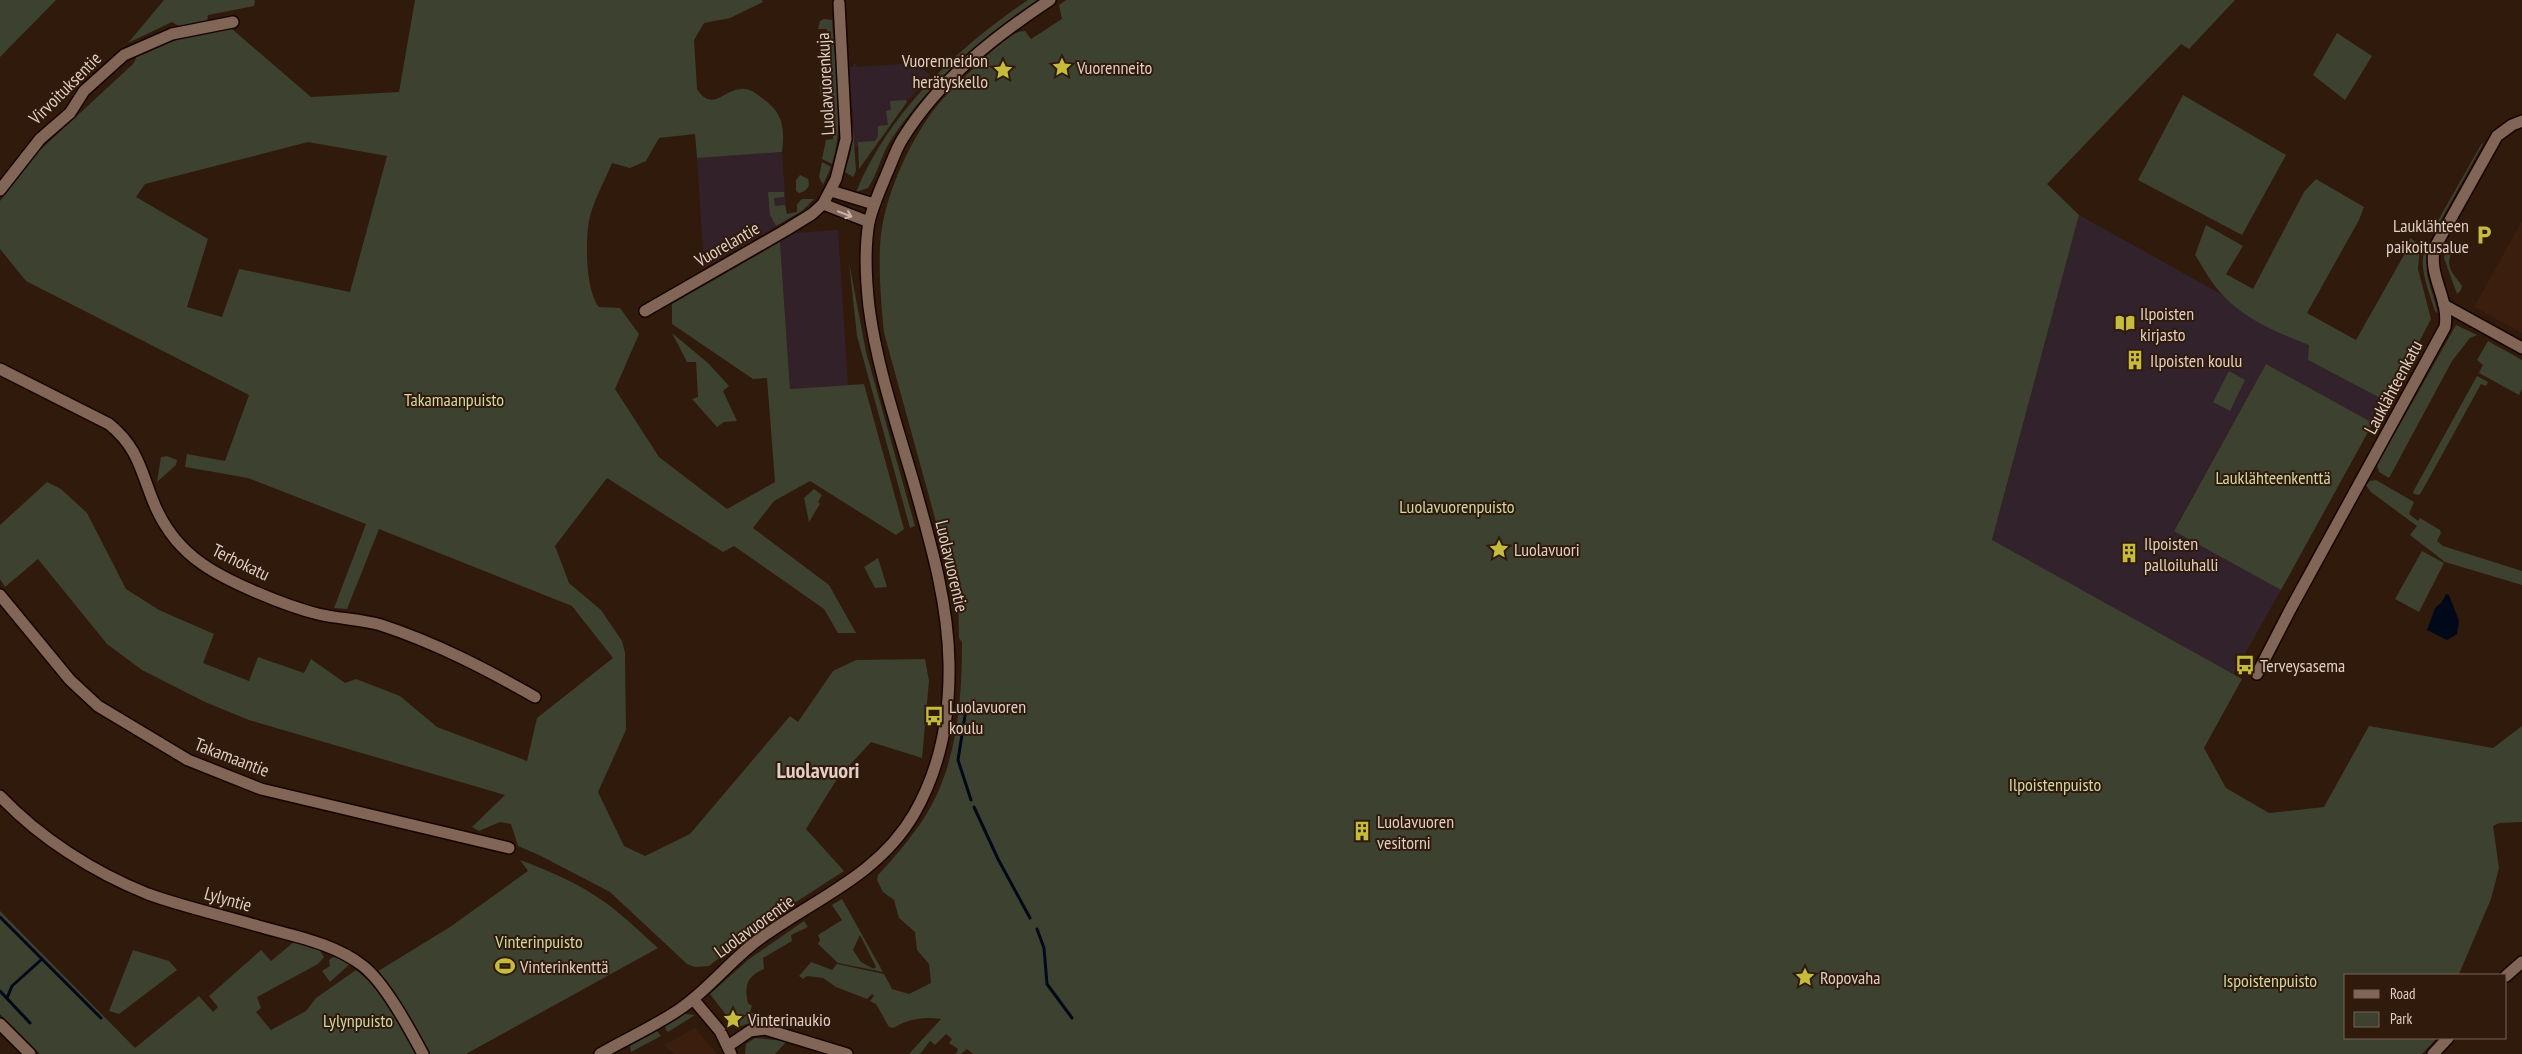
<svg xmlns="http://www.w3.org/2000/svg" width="2522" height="1054" font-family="'PT Sans Narrow',sans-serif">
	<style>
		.built { fill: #3b1e0d }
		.industrial { fill: #332129 }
		.education { fill: #32222b }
		.green { fill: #3d412f; fill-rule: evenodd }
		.water { fill: #000919 }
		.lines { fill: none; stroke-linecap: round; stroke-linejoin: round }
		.stream { stroke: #000919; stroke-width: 3 }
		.minor-casing { stroke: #170400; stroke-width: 14 }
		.minor { stroke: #816556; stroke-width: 11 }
		.oneway { stroke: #c8b4aa }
		.labels { text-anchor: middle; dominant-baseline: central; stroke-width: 4; stroke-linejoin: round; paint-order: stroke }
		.poi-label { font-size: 18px; fill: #dfcfc6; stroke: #301a0c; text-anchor: start }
		.street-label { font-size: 18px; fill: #dfcfc6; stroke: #301a0c }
		.park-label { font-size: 18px; fill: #cedaa2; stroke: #301a0c }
		.district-label { font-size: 22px; font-weight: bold; fill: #dfcfc6; stroke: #301a0c }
	</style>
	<rect width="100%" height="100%" fill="#301a0c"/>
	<g class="built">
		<path d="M 2522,221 L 2522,333 L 2474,307 Z"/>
		<path d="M 695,1028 L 717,1054 L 674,1054 L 664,1045 Z"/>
	</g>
	<g class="industrial">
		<path d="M 915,63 L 930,75 L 901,109 L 874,145 L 855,147 L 849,67 L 853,67 L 853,64 L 856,64 L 857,67 Z"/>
		<path d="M 782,152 L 787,220 L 704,268 L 697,158 Z"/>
		<path d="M 838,230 L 848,385 L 790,389 L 780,242 L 795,233 Z"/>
	</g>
	<path class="education" d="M 2079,215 L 2392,389 L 2373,423 L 2266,364 L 2174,530 L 2281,590 L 2233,675 L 1992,541 Z"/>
	<g class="green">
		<path d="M 0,0 L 56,0 L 0,57 Z"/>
		<path d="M 164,0 L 255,0 L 254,6 L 208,15 L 207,23 L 182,28 L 172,22 L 128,43 Z"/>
		<path d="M 415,0 L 762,0 L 763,2 L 730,18 L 704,23 L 694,40 L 697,89 C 712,113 725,89 741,89 C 750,88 755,93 762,98 C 783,113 785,127 782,152 L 697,158 L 695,134 L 659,138 L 646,161 L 630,168 L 612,163 C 605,180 595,198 590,216 C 585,237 585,290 599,307 L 620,308 L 639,334 L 615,389 L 659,457 L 727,509 L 775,482 L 767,378 L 753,379 L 672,324 L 672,304 L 780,242 L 790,389 L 864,384 L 904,529 L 896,535 L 810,481 L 774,501 L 753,528 L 829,585 L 856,633 L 838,633 L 824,609 L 734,546 L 723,552 L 607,478 L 555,546 L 569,583 L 601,610 L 622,641 L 625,653 L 626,730 L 598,792 L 624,846 L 645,856 L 690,834 L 790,716 L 798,722 L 833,671 L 856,660 L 925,659 L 929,681 L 922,758 L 871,742 L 837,779 L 806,829 L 844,871 L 765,922 L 709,966 L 695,967 L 687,964 L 610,892 L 539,855 L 518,846 L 511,824 L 500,822 L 479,831 L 472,827 L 505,795 L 249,720 L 205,702 L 142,670 L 107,644 L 38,559 L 5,587 L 0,579 L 0,525 L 47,482 L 61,489 L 87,513 L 126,589 L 159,610 L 214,634 L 203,663 L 249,681 L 258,657 L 304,673 L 311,659 L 345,683 L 356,679 L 400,696 L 437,727 L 527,761 L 537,718 L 613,658 L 572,606 L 379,529 L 347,609 L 334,608 L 366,524 L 248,478 L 185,467 L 187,454 L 225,461 L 249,395 L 26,281 L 0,249 L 0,201 L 39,151 L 133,64 L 136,59 L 135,56 C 167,42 196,32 232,29 L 311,97 L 399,92 ZM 308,142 L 387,156 L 350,292 L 239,269 L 222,317 L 187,307 L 208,239 L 136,197 L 145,184 Z"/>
		<path d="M 1028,0 L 1038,0 C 981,37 928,84 891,140 C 881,155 878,173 868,188 L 856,192 C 889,112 958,47 1028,0 Z"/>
		<path d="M 1066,0 L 2235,0 L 2189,49 L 2181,44 L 2047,184 L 2079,215 L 1992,540 L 2242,679 L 2204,748 L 2226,788 L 2269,813 L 2324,807 L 2369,726 L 2493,748 L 2522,726 L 2522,822 L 2499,823 L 2493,826 L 2499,868 L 2491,899 L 2459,974 L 2462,975 L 2346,975 L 2346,1038 L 2437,1038 L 2422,1054 L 973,1054 L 967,1049 L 961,1054 L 956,1054 L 958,1049 L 949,1043 L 952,1039 L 946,1034 L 935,1045 L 930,1041 L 920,1054 L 909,1054 L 941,1019 C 924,1016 908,1019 893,1028 L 889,1027 L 876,1004 L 870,1001 L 874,996 L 872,994 L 867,999 L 836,987 L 823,978 L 807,976 L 803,979 L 799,976 L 811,962 L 832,970 L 837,964 L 884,974 L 892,989 L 909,994 L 931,983 L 929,964 L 917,950 L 915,932 L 899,918 L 894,900 L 883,892 L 877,880 L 878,875 C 895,857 911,838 924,818 C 957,767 962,701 962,642 L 959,638 L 958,591 L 956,580 L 952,580 L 884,333 C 881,304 877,256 882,227 C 889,188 909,144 932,112 C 945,95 961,80 977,65 C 989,54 1008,31 1025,31 L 1031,39 L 1062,19 L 1059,5 Z"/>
		<path d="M 824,19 L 832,20 C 835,67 846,119 832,164 L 822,159 L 826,140 L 833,139 L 833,117 L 829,116 L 828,96 L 821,97 L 820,86 L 831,85 L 827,29 L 818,29 L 820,21 Z"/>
		<path d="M 2337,33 L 2372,56 L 2345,100 L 2313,75 Z"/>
		<path d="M 2183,95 L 2286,155 L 2242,235 L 2138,180 Z"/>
		<path d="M 906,100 L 907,102 L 859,169 L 858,142 L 875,141 L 878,136 L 878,126 L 888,125 L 886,111 L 891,110 L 890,101 Z"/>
		<path d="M 853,125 L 856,171 L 853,177 L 845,172 L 851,150 Z"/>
		<path d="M 2482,143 L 2483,144 L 2435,231 L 2431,233 Z"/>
		<path d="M 822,162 L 831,167 L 823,185 L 819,177 Z"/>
		<path d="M 800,175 L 808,179 C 811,186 806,192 799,193 L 796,191 L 796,180 Z"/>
		<path d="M 2316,179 L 2364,207 L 2359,220 L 2307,313 L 2356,340 L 2408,248 L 2410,238 L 2420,245 L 2418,269 L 2431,319 L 2388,402 L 2308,360 L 2309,345 C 2276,332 2243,319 2219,291 C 2210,281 2203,267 2195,255 L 2206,225 L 2243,246 L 2226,274 L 2253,289 L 2304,192 Z"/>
		<path d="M 768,192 L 784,192 L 784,197 L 774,198 L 775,206 L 785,205 L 787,214 L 797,212 L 797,204 L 802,199 L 814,199 L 802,211 L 776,226 L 770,215 Z"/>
		<path d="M 2446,249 L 2451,254 C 2445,269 2455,275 2462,286 L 2461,290 L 2457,294 L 2444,258 Z"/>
		<path d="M 2426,250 L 2427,275 L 2438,313 L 2435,311 C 2431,298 2416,261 2426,250 Z"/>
		<path d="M 849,262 L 866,352 L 915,526 L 910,528 L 857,336 Z"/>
		<path d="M 2456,325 L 2477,335 L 2470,338 L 2452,361 L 2389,478 L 2379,472 L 2377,465 Z"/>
		<path d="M 672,333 L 708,363 L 729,386 L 723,391 L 737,421 L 724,422 L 717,427 L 692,399 L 698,397 L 696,362 L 687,362 Z"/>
		<path d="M 2488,341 L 2522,360 L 2522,389 L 2519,395 L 2479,373 L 2483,365 L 2477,360 Z"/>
		<path d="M 2266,364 L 2373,423 L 2281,590 L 2174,531 Z"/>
		<path d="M 2229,371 L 2245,380 L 2230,411 L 2213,402 Z"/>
		<path d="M 2477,376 L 2488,382 L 2486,386 L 2481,384 L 2422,491 L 2419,495 L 2414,494 L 2413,492 Z"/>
		<path d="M 167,456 L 177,460 L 176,465 L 157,482 L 161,457 Z"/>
		<path d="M 2376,480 L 2414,502 L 2409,514 L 2418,521 L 2420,518 L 2440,530 L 2441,533 L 2437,541 L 2443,546 L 2522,571 L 2522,585 L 2445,562 L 2410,535 L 2417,526 L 2371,492 L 2366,485 L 2370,481 Z"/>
		<path d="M 814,489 L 822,495 L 818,502 L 820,504 L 809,522 L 804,498 Z"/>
		<path d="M 2422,551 L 2444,563 L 2419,612 L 2395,599 Z"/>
		<path d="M 878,558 L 887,587 L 875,588 L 864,567 Z"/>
		<path d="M 520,860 C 550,871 580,884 606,903 C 624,916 641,933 658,948 L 466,1054 L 429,1054 L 375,973 L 450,927 L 528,871 Z"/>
		<path d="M 842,899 L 883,972 L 838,963 L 818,944 L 820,940 L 818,935 L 842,920 L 832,905 ZM 860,935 L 876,967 L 874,969 L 861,962 L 853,950 Z"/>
		<path d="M 0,911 L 135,1048 L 199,996 L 213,1012 L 218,1007 L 209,996 L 261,950 L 271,961 L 295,941 L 319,949 L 324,957 L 318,964 L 257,997 L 261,1008 L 256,1012 L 271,1030 L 306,1011 L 316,998 L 356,970 C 384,992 401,1023 418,1054 L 40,1054 L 0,1014 Z"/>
		<path d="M 804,921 L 808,927 L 791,935 L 792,941 L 763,958 L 764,969 C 747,976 744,986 748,1003 L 752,1006 L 750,1012 L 756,1015 L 752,1022 L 736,1028 L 710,994 L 749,959 Z"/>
		<path d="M 133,950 L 169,961 L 177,970 L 119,1014 L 109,1011 Z"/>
		<path d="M 336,955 L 351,963 L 330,982 L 322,971 L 330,966 L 329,960 Z"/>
		<path d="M 685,1014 L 695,1015 L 668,1032 L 666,1030 L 665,1026 Z"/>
		<path d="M 657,1031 L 661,1036 L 631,1052 L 630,1046 Z"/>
		<path d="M 755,1038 L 787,1041 L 775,1054 L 745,1054 L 746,1044 Z"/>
	</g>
	<path class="water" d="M 2446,594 L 2449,595 L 2459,621 L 2457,634 L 2447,640 L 2427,630 L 2435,608 L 2442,602 Z"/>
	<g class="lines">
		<g class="stream">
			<path d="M 966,709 L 958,760 L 971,800"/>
			<path d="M 974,807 L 998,859 L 1030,918"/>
			<path d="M 0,917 L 101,1018"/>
			<path d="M 1037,929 L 1044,948 L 1047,984 L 1072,1018"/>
			<path d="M 0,991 L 30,1023"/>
			<path d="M 7,998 L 12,986 L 42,959"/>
		</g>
		<defs>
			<g id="minor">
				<path d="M 0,190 L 40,139 L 70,113 L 84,91 L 124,55 L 172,34 L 233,22"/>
				<path d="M 831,191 L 874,204"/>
				<path d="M 823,204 L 869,222"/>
				<path d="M 2444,305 L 2522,348"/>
				<path d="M 645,311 L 786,230 L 812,214 L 823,204 L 836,179 L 846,139 L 839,3"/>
				<path d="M 0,369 L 109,424 C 140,449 141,474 156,508 C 166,530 181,549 201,563 C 227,582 286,606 318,614 C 339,619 361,619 381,625 C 436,643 486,669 535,697"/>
				<path d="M 0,595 L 70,680 L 98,706 L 188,760 L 261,789 L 509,848"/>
				<path d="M 2257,674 L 2290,610 L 2445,327 C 2450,299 2427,275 2435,247 L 2497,136 L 2512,125 L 2522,121"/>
				<path d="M 0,796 C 40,838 93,872 148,894 C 184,907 221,915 258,926 C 293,936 334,943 363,966 C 385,983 410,1030 423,1054"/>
				<path d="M 2506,976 L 2522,962"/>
				<path d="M 693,999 L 720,1031 L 731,1054"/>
				<path d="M 0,1024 L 30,1054"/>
				<path d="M 728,1046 L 750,1031 L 765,1029 L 847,1054"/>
				<path d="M 600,1054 C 626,1039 655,1026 680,1009 C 708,990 730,961 758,940 C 814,899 878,876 914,814 C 940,769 950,715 949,663 C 948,604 932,548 916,491 C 899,431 877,369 869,307 C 866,280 864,250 869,222 C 873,205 880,190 887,173 C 892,162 896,149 903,138 C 939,80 994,37 1050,0"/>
				<path d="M 2433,1054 L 2448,1038"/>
			</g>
		</defs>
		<use href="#minor" class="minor-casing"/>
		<use href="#minor" class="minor"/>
	</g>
	<defs><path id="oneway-shaft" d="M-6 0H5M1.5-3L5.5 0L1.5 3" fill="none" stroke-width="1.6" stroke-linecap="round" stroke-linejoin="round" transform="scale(1.25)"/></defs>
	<use class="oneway" href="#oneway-shaft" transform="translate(845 214) rotate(21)"/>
	<defs>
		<symbol id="sight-bare" viewBox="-9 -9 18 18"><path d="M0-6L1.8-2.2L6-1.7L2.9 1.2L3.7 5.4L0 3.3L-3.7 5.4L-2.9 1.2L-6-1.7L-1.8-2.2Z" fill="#c5bc3d" stroke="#301a0c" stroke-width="2.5" paint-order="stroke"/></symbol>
		<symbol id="parking-bare" viewBox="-9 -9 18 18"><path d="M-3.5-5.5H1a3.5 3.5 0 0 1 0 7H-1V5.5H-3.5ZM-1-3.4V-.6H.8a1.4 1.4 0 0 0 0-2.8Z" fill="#c5bc3d" stroke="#301a0c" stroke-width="2.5" paint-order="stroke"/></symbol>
		<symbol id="library-bare" viewBox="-9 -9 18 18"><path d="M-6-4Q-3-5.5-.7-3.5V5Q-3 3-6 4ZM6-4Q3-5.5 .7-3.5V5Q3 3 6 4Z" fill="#c5bc3d" stroke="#301a0c" stroke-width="2.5" paint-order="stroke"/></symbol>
		<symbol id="building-bare" viewBox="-9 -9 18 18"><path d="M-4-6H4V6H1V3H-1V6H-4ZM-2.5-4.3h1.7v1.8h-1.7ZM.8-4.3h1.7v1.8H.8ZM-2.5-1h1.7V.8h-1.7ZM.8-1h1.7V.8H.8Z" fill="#c5bc3d" stroke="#301a0c" stroke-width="2.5" paint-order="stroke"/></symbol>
		<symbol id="bus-bare" viewBox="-9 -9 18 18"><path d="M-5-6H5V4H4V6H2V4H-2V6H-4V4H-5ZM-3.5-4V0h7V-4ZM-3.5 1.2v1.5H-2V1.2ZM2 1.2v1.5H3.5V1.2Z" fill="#c5bc3d" stroke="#301a0c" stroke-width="2.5" paint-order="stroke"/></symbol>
		<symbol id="stadium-bare" viewBox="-9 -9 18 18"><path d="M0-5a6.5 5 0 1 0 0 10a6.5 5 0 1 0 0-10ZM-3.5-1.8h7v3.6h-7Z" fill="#c5bc3d" stroke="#301a0c" stroke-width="2.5" paint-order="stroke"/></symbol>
	</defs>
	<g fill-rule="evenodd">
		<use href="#sight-bare" x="1048" y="53" width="28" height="28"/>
		<use href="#sight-bare" x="989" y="56" width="28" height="28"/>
		<use href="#parking-bare" x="2470" y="221" width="28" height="28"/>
		<use href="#library-bare" x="2111" y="309" width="28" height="28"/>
		<use href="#building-bare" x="2121" y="346" width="28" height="28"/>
		<use href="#sight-bare" x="1485" y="535" width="28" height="28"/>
		<use href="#building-bare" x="2115" y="539" width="28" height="28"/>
		<use href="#bus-bare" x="2231" y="651" width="28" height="28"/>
		<use href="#bus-bare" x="920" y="702" width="28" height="28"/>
		<use href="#building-bare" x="1348" y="817" width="28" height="28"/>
		<use href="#stadium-bare" x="491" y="952" width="28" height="28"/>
		<use href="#sight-bare" x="1791" y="963" width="28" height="28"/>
		<use href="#sight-bare" x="719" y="1005" width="28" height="28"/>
	</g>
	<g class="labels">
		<g class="poi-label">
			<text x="988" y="60" text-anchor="end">Vuorenneidon<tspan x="988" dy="21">herätyskello</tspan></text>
			<text x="1077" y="67">Vuorenneito</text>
			<text x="2469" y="225" text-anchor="end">Lauklähteen<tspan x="2469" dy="21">paikoitusalue</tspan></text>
			<text x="2140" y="313">Ilpoisten<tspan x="2140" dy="21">kirjasto</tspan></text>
			<text x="2150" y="360">Ilpoisten koulu</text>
			<text x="2144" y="543">Ilpoisten<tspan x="2144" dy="21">palloiluhalli</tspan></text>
			<text x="1514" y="549">Luolavuori</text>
			<text x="2260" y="665">Terveysasema</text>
			<text x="949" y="706">Luolavuoren<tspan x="949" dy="21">koulu</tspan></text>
			<text x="1377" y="821">Luolavuoren<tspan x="1377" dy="21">vesitorni</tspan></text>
			<text x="520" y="966">Vinterinkenttä</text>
			<text x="1820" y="977">Ropovaha</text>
			<text x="748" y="1019">Vinterinaukio</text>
		</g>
		<g class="street-label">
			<text transform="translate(825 84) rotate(-93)">Luolavuorenkuja</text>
			<text transform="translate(65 88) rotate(-45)">Virvoituksentie</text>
			<text transform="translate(727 244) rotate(-30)">Vuorelantie</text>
			<text transform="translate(2393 387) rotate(-62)">Lauklähteenkatu</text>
			<text transform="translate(241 562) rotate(26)">Terhokatu</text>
			<text transform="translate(952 566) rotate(77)">Luolavuorentie</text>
			<text transform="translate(232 757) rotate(21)">Takamaantie</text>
			<text transform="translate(228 899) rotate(16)">Lylyntie</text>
			<text transform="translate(754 926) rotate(-36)">Luolavuorentie</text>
		</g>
		<g class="park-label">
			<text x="454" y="399">Takamaanpuisto</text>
			<text x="2273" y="477">Lauklähteenkenttä</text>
			<text x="1457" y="506">Luolavuorenpuisto</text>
			<text x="2055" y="784">Ilpoistenpuisto</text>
			<text x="539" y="941">Vinterinpuisto</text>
			<text x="2270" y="980">Ispoistenpuisto</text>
			<text x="358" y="1020">Lylynpuisto</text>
		</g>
		<g class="district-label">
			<text x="818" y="770">Luolavuori</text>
		</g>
	</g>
	<rect x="2344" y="974" width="162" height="65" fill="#301a0c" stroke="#766256"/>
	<rect x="2354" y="990" width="25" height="8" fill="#816556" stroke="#766256"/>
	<text x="2390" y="999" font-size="15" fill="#dfcfc6">Road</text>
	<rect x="2354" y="1012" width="25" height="15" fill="#3d412f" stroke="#766256"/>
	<text x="2390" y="1024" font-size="15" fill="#dfcfc6">Park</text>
</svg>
